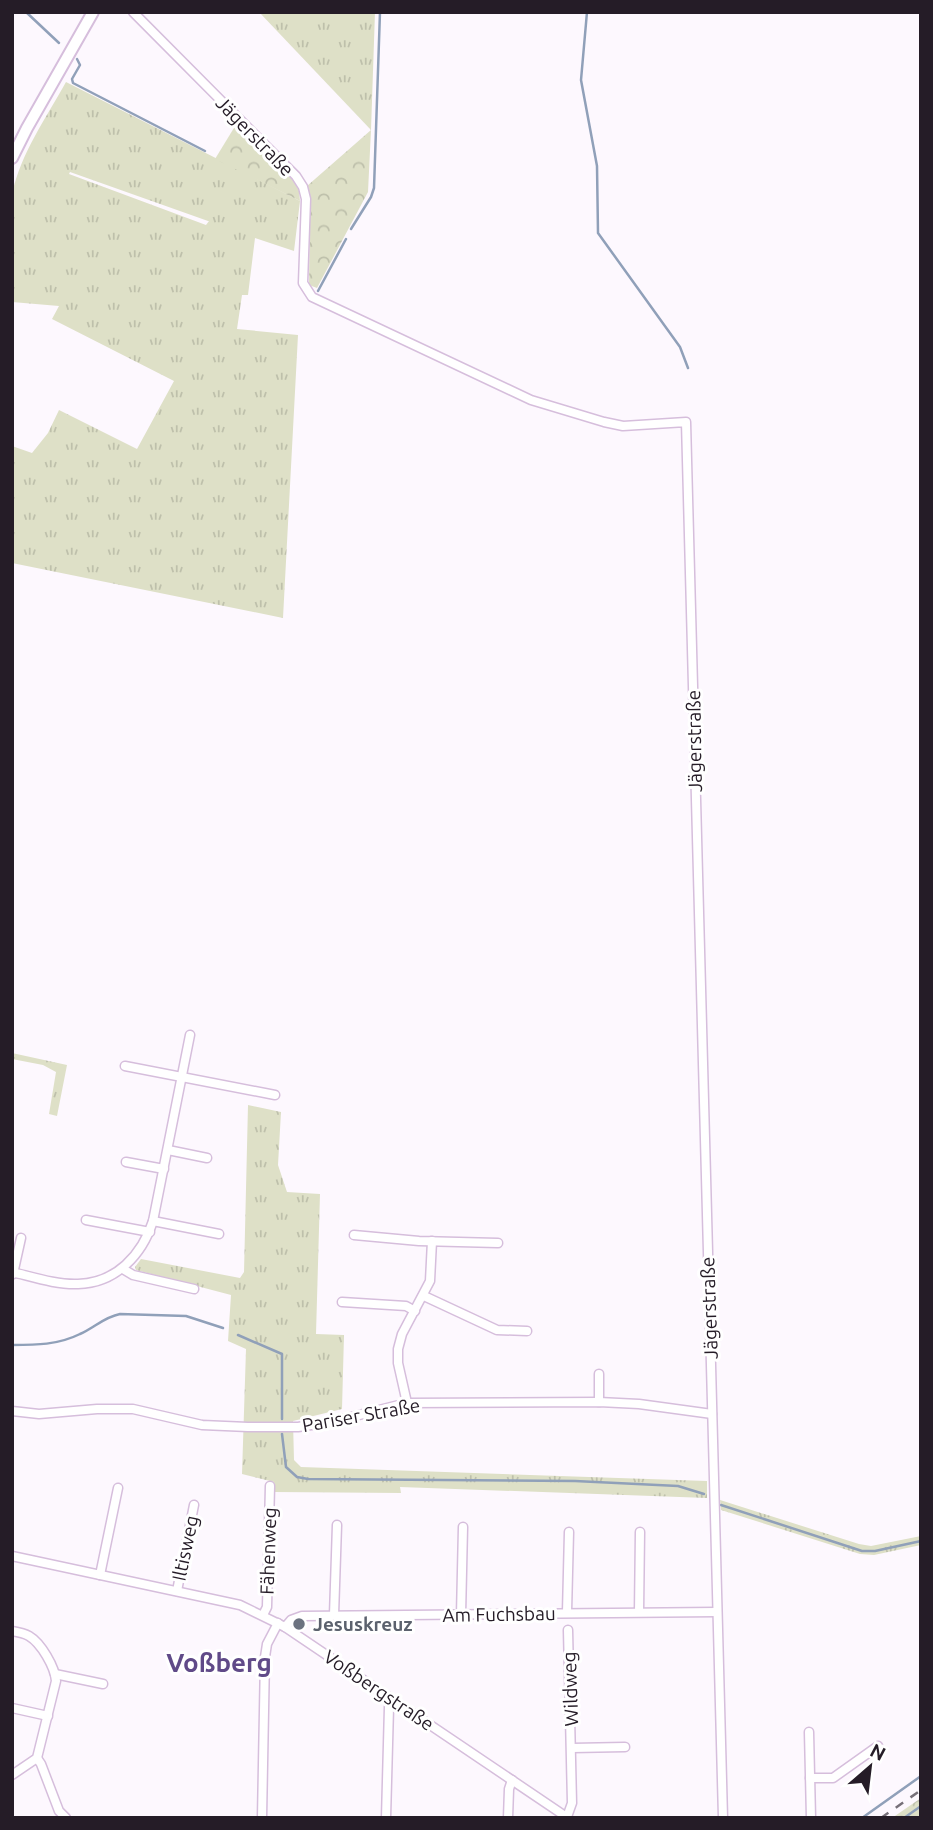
<svg xmlns="http://www.w3.org/2000/svg" width="933" height="1830" font-family="Ubuntu,sans-serif">
	<style>
		.grass { fill: url(#grass-tufts); fill-rule: evenodd }
		.forest { fill: url(#forest-crowns) }
		.lines { fill: none; stroke-linecap: round; stroke-linejoin: round }
		.stream { stroke: #90a0b9; stroke-width: 2.5 }
		.minor-casing { stroke: #d6bedc; stroke-width: 11 }
		.secondary-casing { stroke: #d6bedc; stroke-width: 14 }
		.minor { stroke: #fff; stroke-width: 8 }
		.secondary { stroke: #fff; stroke-width: 10 }
		.rail { stroke: #777079; stroke-width: 2.5; stroke-dasharray: 9 9; stroke-linecap: butt }
		.worship-dot { fill: #6b7280; stroke: #fff; stroke-width: 2.5 }
		.labels { text-anchor: middle; dominant-baseline: central; stroke-width: 6; stroke-linejoin: round; paint-order: stroke }
		.street-label { font-size: 19px; fill: #251c27; stroke: #fff }
		.worship-label { font-size: 19px; font-weight: bold; fill: #5b616d; stroke: #fff; text-anchor: start }
		.district-label { font-size: 26px; font-weight: bold; fill: #604a88; stroke: #fff }
	</style>
	<defs>
		<pattern id="grass-tufts" width="24" height="20" patternUnits="userSpaceOnUse" patternTransform="scale(1.75)"><rect width="24" height="20" fill="#dee0c7"/><path d="M3 7l-1-3M5 7V3M7 7l1-3M15 17l-1-3M17 17v-4M19 17l1-3" fill="none" stroke="#bec0ab"/></pattern>
		<pattern id="forest-crowns" width="20" height="18" patternUnits="userSpaceOnUse" patternTransform="scale(1.75)"><rect width="20" height="18" fill="#dee0c7"/><path d="M2 6a3 3 0 1 1 6 0M12 15a3 3 0 1 1 6 0" fill="none" stroke="#bec0ab"/></pattern>
	</defs>
	<rect width="100%" height="100%" fill="#fdf8fe"/>
	<g class="grass">
		<path d="M 259,12 L 375,12 L 371,130 Z"/>
		<path d="M 66,82 L 300,201 L 294,251 L 255,238 L 248,295 L 242,295 L 237,329 L 298,335 L 283,618 L 12,563 L 12,446 L 32,453 L 48,433 L 59,410 L 137,449 L 174,381 L 52,319 L 59,306 L 12,302 L 12,194 C 21,153 46,118 66,82 ZM 70,172 L 208,221 L 209,221 L 206,225 L 69,174 Z"/>
		<path d="M 12,1053 L 67,1065 L 57,1116 L 49,1114 L 56,1072 L 43,1065 L 12,1059 Z"/>
		<path d="M 248,1105 L 281,1112 L 278,1165 L 287,1192 L 320,1194 L 316,1334 L 344,1335 L 342,1409 L 293,1421 L 294,1460 L 301,1467 L 707,1481 L 707,1498 L 400,1487 L 401,1493 L 275,1492 L 274,1482 L 242,1474 L 246,1349 L 228,1341 L 231,1295 L 136,1270 L 135,1267 L 141,1259 L 240,1278 L 244,1272 Z"/>
		<path d="M 720,1500 L 859,1544 L 871,1546 L 921,1536 L 921,1545 L 874,1555 L 860,1554 L 721,1510 Z"/>
	</g>
	<g class="forest">
		<path d="M 237,123 L 294,180 L 299,191 L 300,201 L 215,159 Z"/>
		<path d="M 371,130 L 368,192 L 317,288 L 309,285 L 310,202 L 307,186 Z"/>
		<path d="M 921,1798 L 921,1818 L 892,1818 Z"/>
	</g>
	<g class="lines">
		<g class="stream">
			<path d="M 26,12 L 59,43"/>
			<path d="M 587,12 L 581,80 L 597,166 L 598,233 L 680,347 L 688,368"/>
			<path d="M 77,59 L 80,65 L 72,79 L 73,83 L 205,151"/>
			<path d="M 351,229 L 371,197 L 374,188 L 380,12"/>
			<path d="M 318,291 L 346,239"/>
			<path d="M 238,1335 L 282,1354 L 282,1419"/>
			<path d="M 12,1345 C 36,1345 58,1345 80,1334 C 94,1328 104,1317 120,1314 L 186,1316 L 223,1328"/>
			<path d="M 282,1434 L 286,1467 L 297,1477 L 308,1479 L 575,1481 L 678,1486 L 704,1494"/>
			<path d="M 721,1505 L 862,1551 L 875,1551 L 921,1541"/>
			<path d="M 862,1818 L 921,1776"/>
			<path d="M 904,1818 L 921,1806"/>
		</g>
		<defs>
			<g id="minor">
				<path d="M 133,12 L 296,176 L 303,187 L 306,199 L 303,283 L 312,297 L 531,400 L 604,422 L 623,426 L 686,422 L 723,1818"/>
				<path d="M 125,1066 L 275,1095"/>
				<path d="M 168,1150 L 207,1158"/>
				<path d="M 126,1162 L 164,1169"/>
				<path d="M 86,1220 L 150,1232"/>
				<path d="M 153,1221 L 219,1234"/>
				<path d="M 354,1235 L 419,1241 L 498,1243"/>
				<path d="M 123,1269 L 133,1275 L 194,1289"/>
				<path d="M 12,1272 C 33,1277 57,1285 78,1284 C 116,1283 142,1255 153,1221 L 190,1035"/>
				<path d="M 13,1274 L 21,1238"/>
				<path d="M 424,1296 L 497,1330 L 527,1331"/>
				<path d="M 342,1302 L 406,1306 L 415,1311"/>
				<path d="M 599,1402 L 599,1374"/>
				<path d="M 407,1403 L 398,1363 L 398,1349 L 402,1334 L 430,1281 L 432,1241"/>
				<path d="M 12,1411 L 39,1414 L 97,1409 L 133,1409 L 202,1425 L 248,1427 L 298,1427 L 331,1422 L 407,1403 L 599,1402 L 639,1404 L 712,1414"/>
				<path d="M 12,1556 L 240,1605 L 285,1627 L 568,1818"/>
				<path d="M 100,1575 L 118,1488"/>
				<path d="M 177,1591 L 194,1505"/>
				<path d="M 567,1612 L 569,1532"/>
				<path d="M 639,1612 L 640,1532"/>
				<path d="M 263,1615 L 267,1607 L 270,1486"/>
				<path d="M 334,1615 L 337,1525"/>
				<path d="M 461,1615 L 463,1527"/>
				<path d="M 285,1627 L 291,1620 L 302,1616 L 717,1612"/>
				<path d="M 12,1631 C 18,1632 24,1633 29,1636 C 41,1643 55,1667 56,1681 L 37,1758 L 12,1775"/>
				<path d="M 55,1674 L 103,1684"/>
				<path d="M 12,1708 L 48,1716"/>
				<path d="M 809,1732 L 811,1818"/>
				<path d="M 572,1748 L 625,1747"/>
				<path d="M 37,1758 L 41,1764 L 59,1811 L 66,1818"/>
				<path d="M 810,1778 L 833,1778 L 878,1746"/>
				<path d="M 567,1817 L 572,1803 L 568,1630"/>
				<path d="M 262,1818 L 265,1657 L 267,1644 L 278,1623"/>
				<path d="M 386,1818 L 389,1707 L 393,1700"/>
				<path d="M 508,1818 L 509,1789 L 512,1780"/>
			</g>
			<path id="secondary" d="M 12,158 L 27,128 L 93,12"/>
		</defs>
		<use href="#minor" class="minor-casing"/>
		<use href="#secondary" class="secondary-casing"/>
		<use href="#minor" class="minor"/>
		<use href="#secondary" class="secondary"/>
		<path class="rail" d="M 881,1818 L 921,1790"/>
	</g>
	<circle class="worship-dot" cx="299" cy="1624" r="7"/>
	<g class="labels">
		<g class="street-label">
			<text transform="translate(255 136) rotate(46)">Jägerstraße</text>
			<text transform="translate(694 741) rotate(-91)">Jägerstraße</text>
			<text transform="translate(709 1308) rotate(-92)">Jägerstraße</text>
			<text transform="translate(361 1415) rotate(-10)">Pariser Straße</text>
			<text transform="translate(185 1548) rotate(-78)">Iltisweg</text>
			<text transform="translate(268 1551) rotate(-88)">Fähenweg</text>
			<text transform="translate(499 1614) rotate(-1)">Am Fuchsbau</text>
			<text transform="translate(570 1689) rotate(-92)">Wildweg</text>
			<text transform="translate(379 1690) rotate(34)">Voßbergstraße</text>
		</g>
		<g class="worship-label">
			<text x="313" y="1624">Jesuskreuz</text>
		</g>
		<g class="district-label">
			<text x="219" y="1662">Voßberg</text>
		</g>
	</g>
	<rect width="933" height="1830" fill="none" stroke="#251c27" stroke-width="28"/>
	<g transform="translate(870 1767) rotate(28)" stroke="#ffffff" stroke-width="5" paint-order="stroke">
	<path d="M0-5L12 26L0 18L-12 26Z" fill="#251c27"/>
	<text y="-10" font-size="19" font-weight="bold" text-anchor="middle" fill="#251c27">N</text>
	</g>
</svg>
